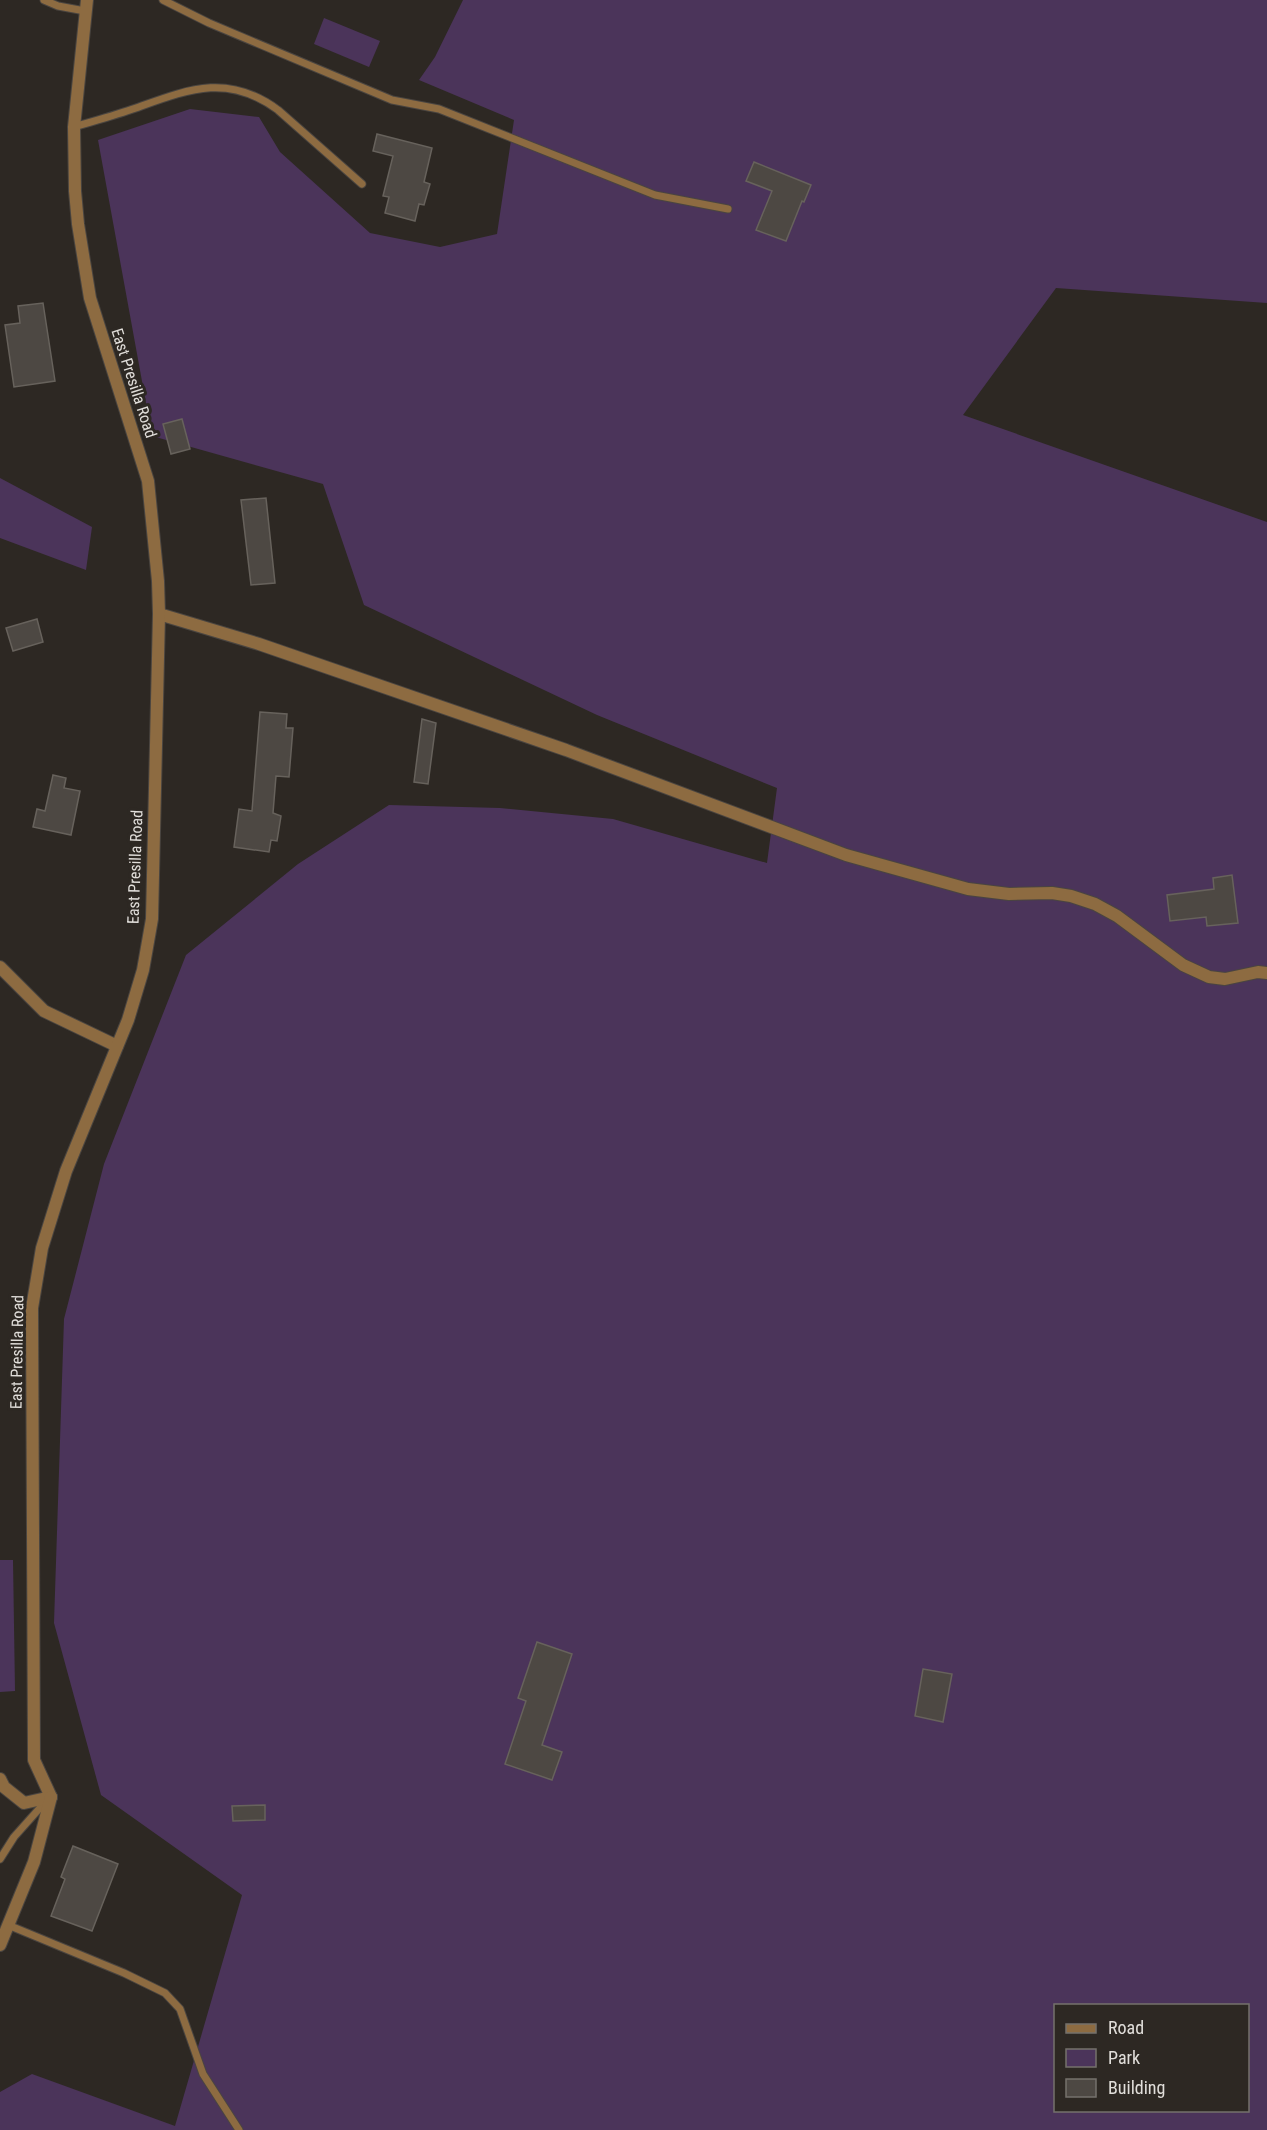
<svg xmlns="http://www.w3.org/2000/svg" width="1267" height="2130" font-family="'Roboto Condensed',sans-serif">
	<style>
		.green { fill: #4b345a; fill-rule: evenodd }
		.building { fill: #4d4843; stroke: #67625c; stroke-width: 1.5 }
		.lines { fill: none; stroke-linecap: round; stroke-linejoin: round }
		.lane-casing { stroke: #4a4540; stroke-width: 9 }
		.street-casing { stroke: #4a4540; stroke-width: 14 }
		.lane { stroke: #8d6b41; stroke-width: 7 }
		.street { stroke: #8d6b41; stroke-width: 12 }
		.labels { text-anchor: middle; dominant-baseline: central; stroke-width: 6; stroke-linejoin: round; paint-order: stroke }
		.street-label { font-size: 16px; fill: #e1deda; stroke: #2d2823 }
	</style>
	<rect width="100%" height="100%" fill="#2d2823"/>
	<g class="green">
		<path d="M 463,0 L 1267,0 L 1267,303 L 1056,288 L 963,415 L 1267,522 L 1267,2130 L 0,2130 L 0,2092 L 32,2074 L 175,2126 L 242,1895 L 101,1795 L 54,1623 L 64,1319 L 104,1164 L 186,955 L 298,864 L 389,805 L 500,808 L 613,819 L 767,863 L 777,788 L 597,715 L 364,605 L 323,484 L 152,436 L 98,140 L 190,109 L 259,117 L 280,152 L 370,233 L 440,247 L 497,234 L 514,120 L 419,80 L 435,57 ZM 1056,2006 L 1248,2006 L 1248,2110 L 1056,2110 Z"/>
		<path d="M 324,18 L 380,41 L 369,67 L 314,44 Z"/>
		<path d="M 0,478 L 92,527 L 86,570 L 0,538 Z"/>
		<path d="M 0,1560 L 13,1560 L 15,1691 L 0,1692 Z"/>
	</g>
	<g class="building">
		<path d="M 377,134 L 432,148 L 424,182 L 430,184 L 424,205 L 419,204 L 415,221 L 385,213 L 389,197 L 383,196 L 393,156 L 373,151 Z"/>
		<path d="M 754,162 L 811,185 L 804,202 L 802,201 L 786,241 L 756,230 L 772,191 L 746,181 Z"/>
		<path d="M 43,303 L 55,381 L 14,387 L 5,325 L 20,323 L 18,306 Z"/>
		<path d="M 182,419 L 190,449 L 171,454 L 163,424 Z"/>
		<path d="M 266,498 L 275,583 L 251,585 L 241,500 Z"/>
		<path d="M 37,619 L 43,642 L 13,651 L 6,628 Z"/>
		<path d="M 260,712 L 287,714 L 286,728 L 293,728 L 289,777 L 276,776 L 273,813 L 281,816 L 277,841 L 271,840 L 269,852 L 234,847 L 239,809 L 252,811 Z"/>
		<path d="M 422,719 L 436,723 L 428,784 L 414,782 Z"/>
		<path d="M 53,775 L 66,778 L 64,788 L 80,791 L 71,835 L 33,827 L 37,809 L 45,811 Z"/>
		<path d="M 1232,875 L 1238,923 L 1207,926 L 1206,917 L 1170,921 L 1167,895 L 1214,889 L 1213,878 Z"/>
		<path d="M 537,1642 L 572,1654 L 542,1745 L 562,1752 L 552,1780 L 505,1764 L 526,1701 L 518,1698 Z"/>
		<path d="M 923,1669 L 952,1674 L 943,1722 L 915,1716 Z"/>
		<path d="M 265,1805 L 265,1820 L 233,1821 L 232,1806 Z"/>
		<path d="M 73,1846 L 118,1864 L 92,1931 L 51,1916 L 65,1879 L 61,1877 Z"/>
	</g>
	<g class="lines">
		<defs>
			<g id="lane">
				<path d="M 44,0 L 58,6 L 85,11"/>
				<path d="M 163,0 L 209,23 L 392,100 L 439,109 L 655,195 L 728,209"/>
				<path d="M 74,127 C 94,121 116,115 136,108 C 189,89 228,73 278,110 L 362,184"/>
				<path d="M 0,1859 L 14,1837 L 47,1800"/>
				<path d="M 8,1925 L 124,1973 L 165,1993 L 180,2009 L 203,2074 L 239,2130"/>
			</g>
			<g id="street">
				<path d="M 159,614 L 259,644 L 566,750 L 846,855 L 968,889 L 1009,894 L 1052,893 L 1071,896 L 1095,904 L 1117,916 L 1183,965 L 1209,977 L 1225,979 L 1258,972 L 1267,973"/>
				<path d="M 0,967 L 44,1011 L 117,1046"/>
				<path d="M 0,1779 L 4,1787 L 24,1803 L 51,1797"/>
				<path d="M 51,1797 L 34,1760 L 32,1308 L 42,1248 L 66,1171 L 128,1020 L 143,970 L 152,919 L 159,614 L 158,581 L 148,481 L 90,298 L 78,224 L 75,191 L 74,127 L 87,0"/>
				<path d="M 0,1945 L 34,1862 L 51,1797"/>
			</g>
		</defs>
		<use href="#lane" class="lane-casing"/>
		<use href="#street" class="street-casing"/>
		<use href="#lane" class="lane"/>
		<use href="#street" class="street"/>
	</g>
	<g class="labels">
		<g class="street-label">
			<text transform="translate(134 383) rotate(72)">East Presilla Road</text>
			<text transform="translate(135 867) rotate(-88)">East Presilla Road</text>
			<text transform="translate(17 1352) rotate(-89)">East Presilla Road</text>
		</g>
	</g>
	<rect x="1054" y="2004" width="195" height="108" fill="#2d2823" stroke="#75716c" stroke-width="1.5"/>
	<rect x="1066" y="2024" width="30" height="9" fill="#8d6b41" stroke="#75716c" stroke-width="1.5"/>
	<text x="1108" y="2034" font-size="18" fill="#e1deda">Road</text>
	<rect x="1066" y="2049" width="30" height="18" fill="#4b345a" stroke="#75716c" stroke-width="1.5"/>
	<text x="1108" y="2064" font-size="18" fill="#e1deda">Park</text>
	<rect x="1066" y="2079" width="30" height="18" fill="#4d4843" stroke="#75716c" stroke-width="1.5"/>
	<text x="1108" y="2094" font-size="18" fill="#e1deda">Building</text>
</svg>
